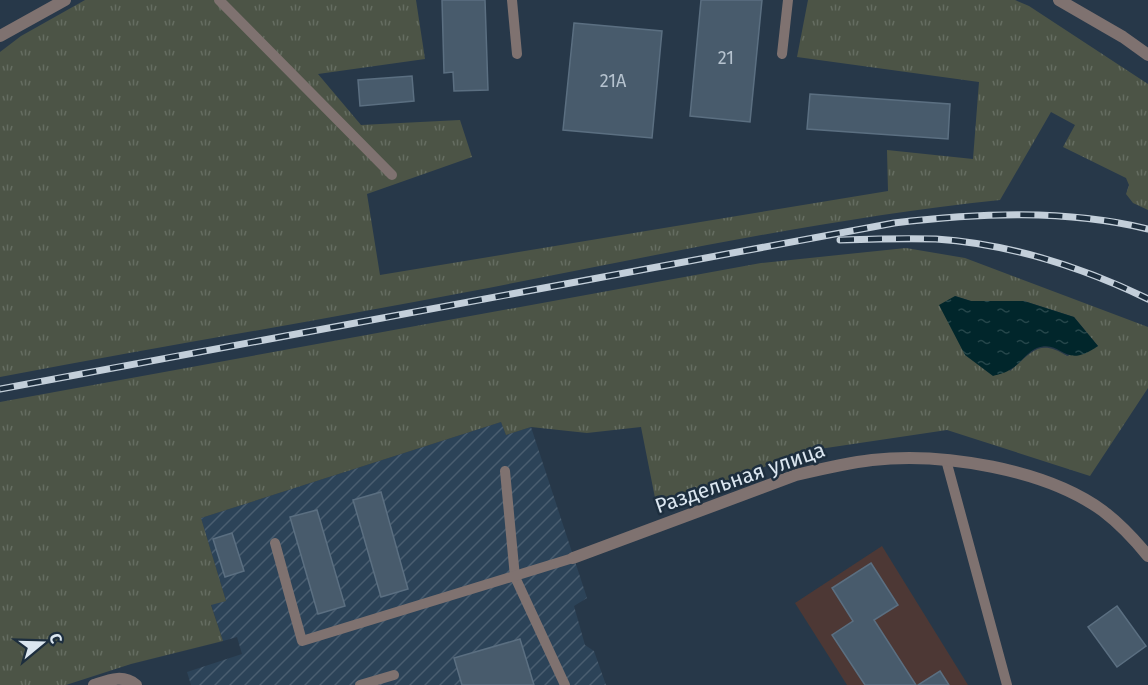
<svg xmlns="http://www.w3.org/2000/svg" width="1148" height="685" font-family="'Fira Sans',sans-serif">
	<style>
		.industrial { fill: url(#industrial-furrows) }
		.medical { fill: #4d3835 }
		.grass { fill: url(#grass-tufts); fill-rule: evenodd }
		.water { fill: url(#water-ripples) }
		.building { fill: #485b6c; stroke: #5b6f81; stroke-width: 1.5 }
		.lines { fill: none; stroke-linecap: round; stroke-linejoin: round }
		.service { stroke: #7f7270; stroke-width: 10 }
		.minor { stroke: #7f7270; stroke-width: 12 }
		.rail-casing { stroke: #c3cfda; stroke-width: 7 }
		.rail { stroke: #1d2e3e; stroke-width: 4.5; stroke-dasharray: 14; stroke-linecap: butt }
		.labels { text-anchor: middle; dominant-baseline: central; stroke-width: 5; stroke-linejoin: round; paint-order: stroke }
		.number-label { font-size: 18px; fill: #b6c3cf }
		.street-label { font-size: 21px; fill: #dbe6f0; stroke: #1d2e3e }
	</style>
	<defs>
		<pattern id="industrial-furrows" width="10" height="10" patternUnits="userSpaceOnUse" patternTransform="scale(1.5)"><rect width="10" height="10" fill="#2c4358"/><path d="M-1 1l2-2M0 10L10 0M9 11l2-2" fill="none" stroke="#4a5e70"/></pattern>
		<pattern id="grass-tufts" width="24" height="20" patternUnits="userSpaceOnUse" patternTransform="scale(1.5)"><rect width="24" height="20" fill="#4c5446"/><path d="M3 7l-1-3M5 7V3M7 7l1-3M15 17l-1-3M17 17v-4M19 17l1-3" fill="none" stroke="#656d61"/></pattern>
		<pattern id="water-ripples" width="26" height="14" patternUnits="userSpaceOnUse" patternTransform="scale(1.5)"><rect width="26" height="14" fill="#01262b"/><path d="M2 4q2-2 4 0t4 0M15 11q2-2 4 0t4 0" fill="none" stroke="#25464a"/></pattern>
	</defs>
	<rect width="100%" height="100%" fill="#273849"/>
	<path class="industrial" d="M 501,422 L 506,435 L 531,427 L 587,598 L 574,606 L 585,645 L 594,651 L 606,685 L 191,685 L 187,672 L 242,654 L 237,637 L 223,641 L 211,604 L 226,601 L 201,518 Z"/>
	<path class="medical" d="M 882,546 L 968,685 L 847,685 L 795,603 Z"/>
	<g class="grass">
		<path d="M 85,0 L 416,0 L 425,59 L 318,74 L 361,125 L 460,120 L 472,157 L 367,194 L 380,275 L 888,191 L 887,150 L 973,159 L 979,82 L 797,57 L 808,0 L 1015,0 L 1029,6 L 1148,84 L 1148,210 L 1133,203 L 1126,194 L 1129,185 L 1126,178 L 1063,147 L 1075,125 L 1051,112 L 1000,200 C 820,219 644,258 467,292 C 312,322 155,347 0,377 L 0,52 L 21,36 Z"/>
		<path d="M 906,248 L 965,258 L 1148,327 L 1148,388 L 1090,476 L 947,430 L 806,451 L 657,508 L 641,427 L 587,433 L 531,427 L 506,435 L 501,422 L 201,518 L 226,601 L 211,605 L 223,641 L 131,664 L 66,685 L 0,685 L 0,402 L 761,263 ZM 955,296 L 971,301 L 1024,301 L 1074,317 L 1098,346 L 1067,356 C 1039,338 1032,352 1010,371 Z"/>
	</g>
	<path class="water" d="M 955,296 L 971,301 L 1024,301 L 1074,317 L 1098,346 C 1063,371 1063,339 1037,348 C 1027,352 1020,364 1011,369 C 1006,373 999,374 993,376 L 965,355 L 939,305 Z"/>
	<g class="building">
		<path d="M 442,0 L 485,0 L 488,90 L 454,91 L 453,72 L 444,73 Z"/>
		<path d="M 701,0 L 762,0 L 750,122 L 690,116 Z"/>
		<path d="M 574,23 L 662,31 L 652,138 L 563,130 Z"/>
		<path d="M 412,76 L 414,101 L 360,106 L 358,80 Z"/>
		<path d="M 810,94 L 950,104 L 948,139 L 807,129 Z"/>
		<path d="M 381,492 L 408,589 L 381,597 L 353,500 Z"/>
		<path d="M 317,510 L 345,606 L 318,614 L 290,517 Z"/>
		<path d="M 232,533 L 244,571 L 225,577 L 213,539 Z"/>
		<path d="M 871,563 L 898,605 L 874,620 L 916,685 L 865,685 L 832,635 L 853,621 L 832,588 Z"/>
		<path d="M 1117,606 L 1146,646 L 1117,667 L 1088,627 Z"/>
		<path d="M 520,639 L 534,685 L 462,685 L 454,658 Z"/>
		<path d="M 940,671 L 949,685 L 918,685 Z"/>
	</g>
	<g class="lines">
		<g class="service">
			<path d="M 219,0 L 392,175"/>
			<path d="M 512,0 L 517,54"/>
			<path d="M 782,54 L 788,0"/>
			<path d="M 946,460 L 1007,685"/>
			<path d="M 505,471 L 515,577 L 565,685"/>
			<path d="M 275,543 L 302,641 L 573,558"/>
			<path d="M 360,685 L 394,675"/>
		</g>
		<g class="minor">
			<path d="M 1059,0 L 1123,37 L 1148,55"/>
			<path d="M 0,36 L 65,0"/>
			<path d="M 573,558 L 796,475 C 821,469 846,463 872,460 C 942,452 1046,469 1103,511 C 1120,524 1135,540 1148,556"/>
			<path d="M 94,685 C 109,680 123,674 136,685"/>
		</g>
		<defs>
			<g id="rail">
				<path d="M 840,240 C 872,239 904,238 936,239 C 1010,244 1082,267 1148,299"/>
				<path d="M 0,389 L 894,223 C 977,213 1066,209 1148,229"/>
			</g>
		</defs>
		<use href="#rail" class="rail-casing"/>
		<use href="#rail" class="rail"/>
	</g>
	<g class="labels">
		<g class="number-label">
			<text x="726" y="58">21</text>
			<text x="613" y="81">21А</text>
		</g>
		<g class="street-label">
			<text transform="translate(740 478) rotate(-19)">Раздельная улица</text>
		</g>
	</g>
	<g transform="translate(42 643) rotate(71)" stroke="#1d2e3e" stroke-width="4.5" paint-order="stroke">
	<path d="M0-4.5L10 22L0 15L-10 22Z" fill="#dbe6f0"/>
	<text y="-9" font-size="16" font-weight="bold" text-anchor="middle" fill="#dbe6f0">С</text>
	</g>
</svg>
